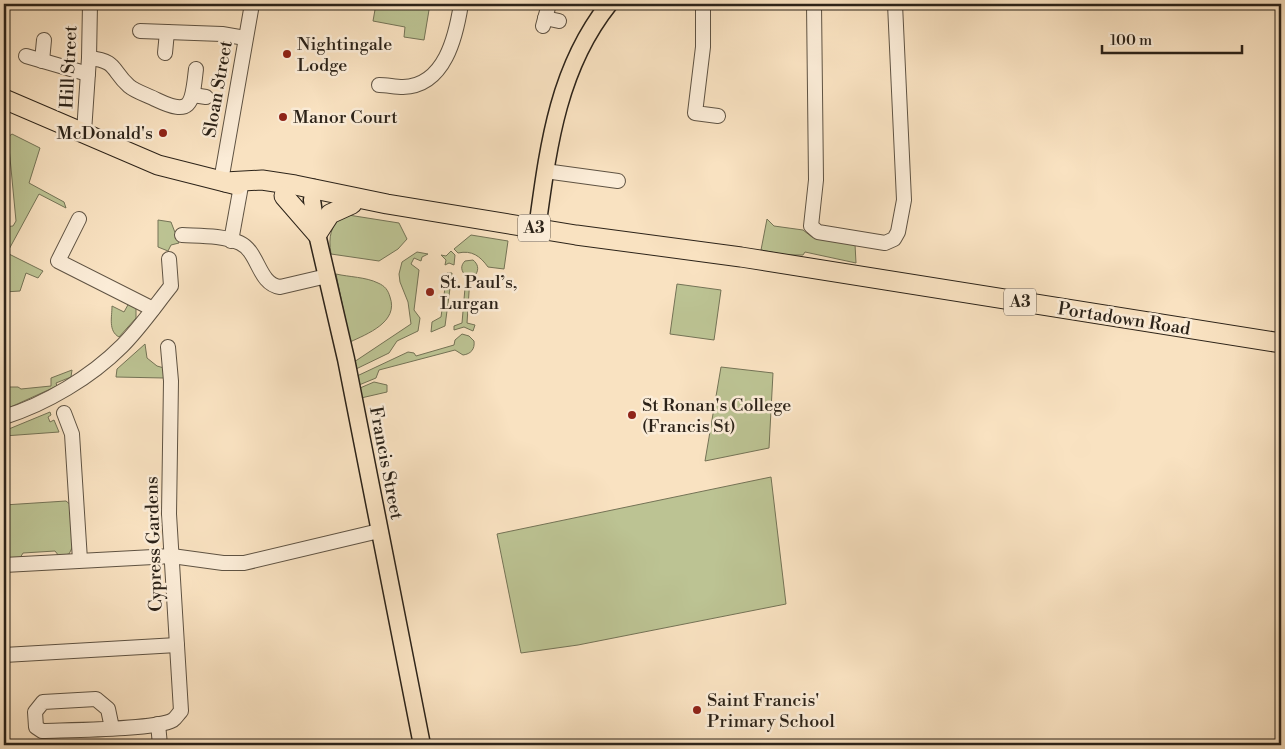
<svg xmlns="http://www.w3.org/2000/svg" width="1285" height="749" font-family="'Libre Bodoni',serif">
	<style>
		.green { fill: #bcc393; stroke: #747356 }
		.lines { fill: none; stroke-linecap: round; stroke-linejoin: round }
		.minor-casing { stroke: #5f5343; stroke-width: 16 }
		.major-casing { stroke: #2c2319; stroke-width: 19 }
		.highway-casing { stroke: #2c2319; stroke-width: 21 }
		.minor { stroke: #fbecd7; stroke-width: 14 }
		.major { stroke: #f9e2c1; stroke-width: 16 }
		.highway { stroke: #f9e2c1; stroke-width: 19 }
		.poi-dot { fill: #8f2418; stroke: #fbecd7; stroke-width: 2 }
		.labels { text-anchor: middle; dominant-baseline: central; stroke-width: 5; stroke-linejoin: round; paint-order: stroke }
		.shield { fill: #fbecd7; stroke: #6a5f52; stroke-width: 1 }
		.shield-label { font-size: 16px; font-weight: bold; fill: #2c2319 }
		.poi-label { font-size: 18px; fill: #2c2319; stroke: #fbecd7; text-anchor: start }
		.street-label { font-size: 18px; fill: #2c2319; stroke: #fbecd7 }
	</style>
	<rect width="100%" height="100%" fill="#f9e2c1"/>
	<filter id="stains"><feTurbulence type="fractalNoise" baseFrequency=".004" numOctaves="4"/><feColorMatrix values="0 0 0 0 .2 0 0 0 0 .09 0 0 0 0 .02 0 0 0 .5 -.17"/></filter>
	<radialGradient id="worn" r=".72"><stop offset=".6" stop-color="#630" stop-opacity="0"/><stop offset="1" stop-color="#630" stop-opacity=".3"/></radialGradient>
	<g class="green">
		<path d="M 376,4 L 430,4 L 424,40 L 404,37 L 405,27 L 373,21 Z"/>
		<path d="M 12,134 L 40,148 L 29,183 L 64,202 L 66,208 L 39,194 L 7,253 L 43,271 L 38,278 L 26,273 L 20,291 L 4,292 L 4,227 L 13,226 L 16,221 L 8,137 Z"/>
		<path d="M 342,214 L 399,223 L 407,239 L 398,249 L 379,261 L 331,254 C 328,236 331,227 342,214 Z"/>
		<path d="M 767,219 L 774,226 L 803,230 L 812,237 L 855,244 L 856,263 L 805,252 L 803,255 L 786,255 L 761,250 Z"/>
		<path d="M 158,220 L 171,222 L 179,243 L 171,245 L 168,251 L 158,247 Z"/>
		<path d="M 471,235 L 508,241 L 504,269 L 488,267 C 480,256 472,250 458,253 L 454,249 Z"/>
		<path d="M 451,251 L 455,255 L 454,265 L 449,263 L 445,265 L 446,260 L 441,255 L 446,256 Z"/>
		<path d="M 417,252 L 428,254 L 422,257 L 421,261 L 414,258 L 411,264 L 419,270 L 414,310 L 420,318 L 418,331 L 397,341 L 389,353 L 356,369 L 354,362 L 411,324 L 408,302 L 400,282 L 399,274 L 402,262 Z"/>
		<path d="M 473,260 C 478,264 479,269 476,274 L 470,277 L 467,323 L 475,325 L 473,331 L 464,327 L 454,330 L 454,326 L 462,323 L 466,276 C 461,271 460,266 465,261 Z"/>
		<path d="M 447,273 L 452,273 L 445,326 L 431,332 L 432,322 L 441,317 Z"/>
		<path d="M 336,274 C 349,277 366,277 378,283 C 385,286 388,290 390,297 C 399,322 367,334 350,342 Z"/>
		<path d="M 677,284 L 721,290 L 714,340 L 670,334 Z"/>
		<path d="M 129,303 L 136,308 L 136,318 L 119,337 C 108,331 112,317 112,306 L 124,312 Z"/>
		<path d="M 462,334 L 469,336 L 474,341 C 475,349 471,354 463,355 L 455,350 L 379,370 L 376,378 L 359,385 L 357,376 L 408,352 L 414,353 L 416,356 L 454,345 L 455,340 Z"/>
		<path d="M 145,344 L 147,358 L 157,366 L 164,368 L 164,378 L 116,377 L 117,369 Z"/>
		<path d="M 721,367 L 773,373 L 769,448 L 705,461 Z"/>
		<path d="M 72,370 L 71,377 L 56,383 L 57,386 L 4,410 L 4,387 L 18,387 L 21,389 L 51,386 L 51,378 Z"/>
		<path d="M 374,382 L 387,385 L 387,392 L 361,398 L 360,388 Z"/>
		<path d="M 50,412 L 51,415 L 48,417 L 50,422 L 54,420 L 59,432 L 4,436 L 4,431 Z"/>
		<path d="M 771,477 L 786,604 L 578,645 L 521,653 L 497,534 Z"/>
		<path d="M 66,501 L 72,506 L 73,546 L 69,554 L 59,556 L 55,551 L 23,553 L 20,558 L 4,559 L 4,505 Z"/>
	</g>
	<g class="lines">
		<defs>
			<g id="minor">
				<path d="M 703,4 L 703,47 L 695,113 L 718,116"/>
				<path d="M 814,4 L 816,180 L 811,226 L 818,232 L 885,243 L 894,239 L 898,232 L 904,200 L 895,4"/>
				<path d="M 545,18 L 559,21"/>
				<path d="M 543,26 L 549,4"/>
				<path d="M 140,31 L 222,34 L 245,38"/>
				<path d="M 165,53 L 167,32"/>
				<path d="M 26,56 L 88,74"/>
				<path d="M 89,58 C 118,61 111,70 129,86 C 136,92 148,95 157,100 C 193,117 192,102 196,69"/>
				<path d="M 42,61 L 44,40"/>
				<path d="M 379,85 C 387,85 395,87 403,87 C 445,86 456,36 461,4"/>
				<path d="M 193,95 L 206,97"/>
				<path d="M 84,132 L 89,58 L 90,4"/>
				<path d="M 545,171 L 618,181"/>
				<path d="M 221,181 L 252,4"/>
				<path d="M 79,219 L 58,261 L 153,309"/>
				<path d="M 182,235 C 199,236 223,235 240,243 C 259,252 258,284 280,287 L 327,276"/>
				<path d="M 231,241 L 241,186"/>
				<path d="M 64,413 L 72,434 L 80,560"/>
				<path d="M 4,417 C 46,404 91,377 122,346 C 140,328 155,306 171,286 L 169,259"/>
				<path d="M 4,565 L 172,556 L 223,563 L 244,563 L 379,531"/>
				<path d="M 4,655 L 177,645"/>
				<path d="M 158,724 L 160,745"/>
				<path d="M 112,728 L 108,709 L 96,699 L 43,702 L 35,712 L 36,727 L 42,731 C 66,730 156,730 173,720 C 176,718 178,714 181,711 L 169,514 L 171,381 L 168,347"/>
			</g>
			<g id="major">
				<path d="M 314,188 L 312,200 L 317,234 L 346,359 L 422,745"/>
				<path d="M 537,229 C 548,149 557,69 609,4"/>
			</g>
			<g id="highway">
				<path d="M 4,99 L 158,165 L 237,185"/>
				<path d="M 225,182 L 262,180 L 295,185 L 387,204 L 576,235 L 741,257 L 1281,343"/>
				<path d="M 284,196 L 317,234 L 330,214 L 352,204"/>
			</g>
		</defs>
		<use href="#minor" class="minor-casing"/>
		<use href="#major" class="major-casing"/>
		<use href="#highway" class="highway-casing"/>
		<use href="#minor" class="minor"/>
		<use href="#major" class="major"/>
		<use href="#highway" class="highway"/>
	</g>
	<g class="poi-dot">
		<circle cx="287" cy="54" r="5"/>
		<circle cx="283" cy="117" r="5"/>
		<circle cx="163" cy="133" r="5"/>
		<circle cx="430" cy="292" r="5"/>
		<circle cx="632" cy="415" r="5"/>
		<circle cx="697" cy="710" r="5"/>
	</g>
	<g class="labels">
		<g class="shield">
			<rect x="518" y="214.5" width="32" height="27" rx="4"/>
			<rect x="1004" y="288.5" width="32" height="27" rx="4"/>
		</g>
		<g class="shield-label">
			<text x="534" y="228">A3</text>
			<text x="1020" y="302">A3</text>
		</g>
		<g class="poi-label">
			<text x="297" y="44">Nightingale<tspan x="297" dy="21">Lodge</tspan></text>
			<text x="293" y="117">Manor Court</text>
			<text x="153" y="133" text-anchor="end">McDonald's</text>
			<text x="440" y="282">St. Paul’s,<tspan x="440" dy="21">Lurgan</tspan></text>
			<text x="642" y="405">St Ronan's College<tspan x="642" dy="21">(Francis St)</tspan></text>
			<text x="707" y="700">Saint Francis'<tspan x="707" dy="21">Primary School</tspan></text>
		</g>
		<g class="street-label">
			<text transform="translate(69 67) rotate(-87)">Hill Street</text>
			<text transform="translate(218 89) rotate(-80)">Sloan Street</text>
			<text transform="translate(1124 319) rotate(9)">Portadown Road</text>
			<text transform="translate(386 463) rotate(79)">Francis Street</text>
			<text transform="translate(154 544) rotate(-92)">Cypress Gardens</text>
		</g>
	</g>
	<rect width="1285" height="749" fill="none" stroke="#f9e2c1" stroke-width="20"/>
	<rect x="5" y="5" width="1275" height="739" fill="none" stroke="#2c2319" stroke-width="2.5"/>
	<rect x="10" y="10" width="1265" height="729" fill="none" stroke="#2c2319"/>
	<path d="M1102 45v8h140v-8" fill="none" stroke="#2c2319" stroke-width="2.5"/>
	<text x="1110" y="45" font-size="15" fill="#2c2319" stroke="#fbecd7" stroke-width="4" paint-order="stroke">100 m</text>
	<rect width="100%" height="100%" filter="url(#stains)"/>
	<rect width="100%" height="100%" fill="url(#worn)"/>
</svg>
